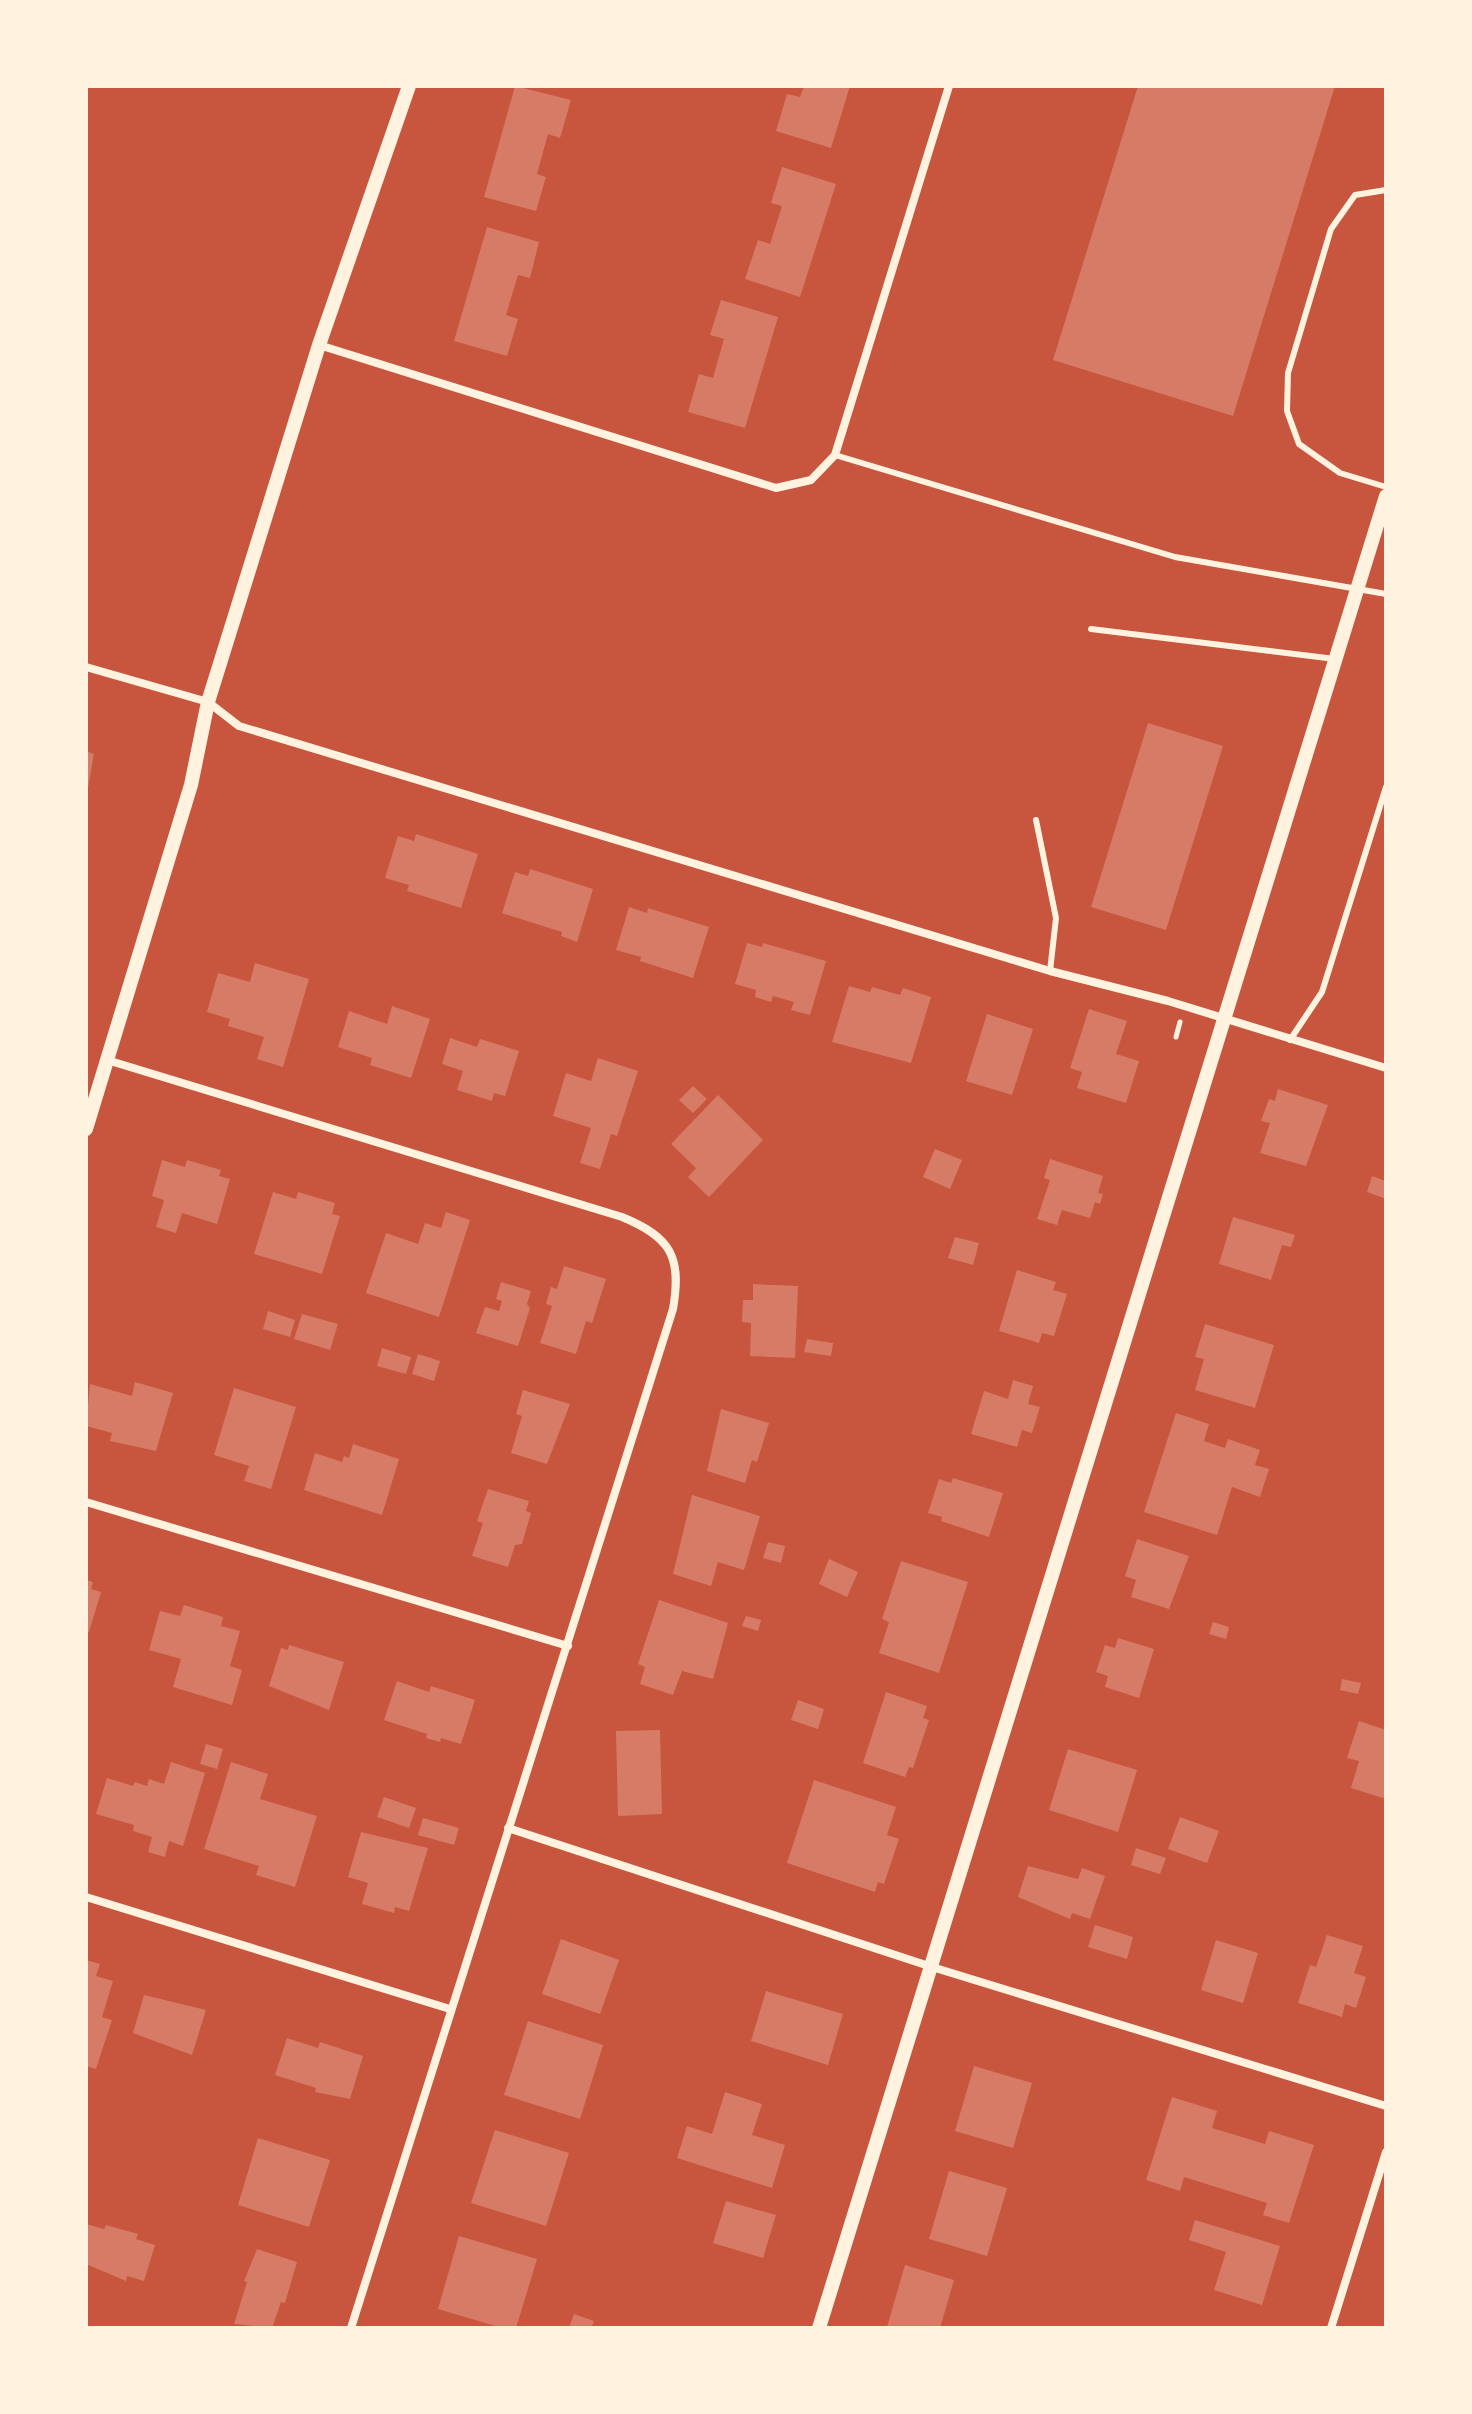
<svg xmlns="http://www.w3.org/2000/svg" width="1472" height="2414" font-family="'Asap Condensed',sans-serif">
	<style>
		.building { fill: #d67c66 }
		.lines { fill: none; stroke-linecap: round; stroke-linejoin: round }
		.path { stroke: #fff3e0; stroke-width: 5 }
		.service { stroke: #fff3e0; stroke-width: 6 }
		.minor { stroke: #fff3e0; stroke-width: 8 }
		.tertiary { stroke: #fff3e0; stroke-width: 14 }
	</style>
	<rect width="100%" height="100%" fill="#c8553d"/>
	<g class="building">
		<path d="M 515,86 L 571,100 L 560,138 L 548,134 L 537,174 L 546,177 L 536,211 L 484,197 Z"/>
		<path d="M 804,86 L 850,86 L 831,148 L 776,131 L 787,94 L 800,97 Z"/>
		<path d="M 1138,86 L 1335,86 L 1233,416 L 1053,360 Z"/>
		<path d="M 782,167 L 836,184 L 800,297 L 745,279 L 758,240 L 770,244 L 782,206 L 771,203 Z"/>
		<path d="M 487,227 L 539,242 L 530,278 L 518,275 L 506,315 L 518,319 L 507,356 L 454,341 Z"/>
		<path d="M 721,300 L 778,317 L 745,428 L 688,412 L 699,374 L 713,378 L 724,339 L 710,335 Z"/>
		<path d="M 1148,723 L 1223,746 L 1166,930 L 1091,907 Z"/>
		<path d="M 86,751 L 94,754 L 87,793 L 86,793 Z"/>
		<path d="M 416,834 L 478,854 L 461,908 L 407,891 L 409,885 L 385,878 L 398,836 L 414,841 Z"/>
		<path d="M 530,869 L 593,889 L 577,942 L 561,936 L 562,932 L 502,913 L 515,872 L 528,876 Z"/>
		<path d="M 629,907 L 647,913 L 648,908 L 709,927 L 693,978 L 640,961 L 641,957 L 616,950 Z"/>
		<path d="M 747,943 L 762,947 L 763,943 L 826,961 L 810,1015 L 791,1010 L 794,1002 L 773,996 L 771,1002 L 755,997 L 756,990 L 735,984 Z"/>
		<path d="M 255,963 L 309,979 L 283,1067 L 257,1059 L 264,1037 L 228,1026 L 230,1019 L 207,1012 L 218,973 L 250,982 Z"/>
		<path d="M 849,986 L 870,992 L 872,987 L 900,995 L 903,988 L 931,997 L 911,1063 L 832,1042 Z"/>
		<path d="M 392,1006 L 430,1019 L 411,1078 L 370,1065 L 372,1058 L 338,1047 L 349,1011 L 387,1024 Z"/>
		<path d="M 1089,1009 L 1127,1021 L 1116,1054 L 1139,1061 L 1126,1103 L 1077,1088 L 1082,1072 L 1070,1068 Z"/>
		<path d="M 987,1014 L 1033,1029 L 1012,1095 L 966,1081 Z"/>
		<path d="M 450,1038 L 477,1047 L 480,1039 L 519,1051 L 505,1096 L 494,1093 L 492,1101 L 457,1090 L 463,1071 L 442,1064 Z"/>
		<path d="M 598,1058 L 638,1071 L 617,1136 L 611,1134 L 600,1169 L 580,1163 L 591,1128 L 553,1116 L 566,1073 L 591,1081 Z"/>
		<path d="M 693,1086 L 707,1099 L 693,1113 L 679,1100 Z"/>
		<path d="M 1278,1089 L 1328,1105 L 1306,1166 L 1260,1153 L 1270,1123 L 1261,1121 L 1269,1099 L 1275,1101 Z"/>
		<path d="M 718,1095 L 763,1140 L 709,1197 L 688,1177 L 696,1168 L 671,1144 Z"/>
		<path d="M 935,1149 L 962,1160 L 950,1189 L 923,1177 Z"/>
		<path d="M 1050,1159 L 1103,1176 L 1098,1193 L 1103,1194 L 1100,1204 L 1095,1202 L 1090,1218 L 1062,1210 L 1057,1225 L 1037,1219 L 1050,1180 L 1044,1178 Z"/>
		<path d="M 162,1160 L 185,1167 L 187,1160 L 221,1170 L 219,1176 L 230,1179 L 217,1224 L 182,1213 L 176,1233 L 156,1227 L 164,1200 L 152,1196 Z"/>
		<path d="M 1372,1176 L 1386,1181 L 1386,1199 L 1367,1192 Z"/>
		<path d="M 273,1192 L 296,1199 L 298,1192 L 335,1203 L 332,1214 L 340,1216 L 322,1274 L 254,1254 Z"/>
		<path d="M 446,1212 L 470,1220 L 439,1317 L 366,1293 L 386,1233 L 418,1244 L 425,1223 L 441,1228 Z"/>
		<path d="M 1233,1217 L 1295,1235 L 1291,1247 L 1282,1245 L 1271,1280 L 1219,1264 Z"/>
		<path d="M 955,1237 L 979,1243 L 973,1265 L 948,1258 Z"/>
		<path d="M 564,1266 L 606,1279 L 592,1323 L 586,1321 L 576,1354 L 540,1343 L 552,1306 L 546,1304 L 551,1287 L 557,1289 Z"/>
		<path d="M 1017,1270 L 1056,1282 L 1053,1290 L 1067,1294 L 1054,1336 L 1042,1333 L 1039,1343 L 999,1331 Z"/>
		<path d="M 501,1282 L 531,1291 L 527,1304 L 530,1308 L 518,1346 L 476,1333 L 485,1307 L 499,1311 L 502,1301 L 496,1299 Z"/>
		<path d="M 753,1284 L 798,1286 L 795,1358 L 750,1356 L 751,1323 L 742,1322 L 743,1300 L 753,1300 Z"/>
		<path d="M 268,1311 L 295,1320 L 290,1337 L 263,1329 Z"/>
		<path d="M 302,1314 L 338,1324 L 330,1350 L 294,1339 Z"/>
		<path d="M 1205,1324 L 1274,1345 L 1255,1408 L 1195,1390 L 1204,1359 L 1195,1357 Z"/>
		<path d="M 807,1339 L 833,1343 L 831,1356 L 804,1352 Z"/>
		<path d="M 382,1348 L 411,1357 L 406,1374 L 377,1366 Z"/>
		<path d="M 418,1354 L 440,1361 L 434,1381 L 412,1374 Z"/>
		<path d="M 1013,1380 L 1033,1386 L 1028,1404 L 1040,1407 L 1032,1433 L 1022,1430 L 1017,1447 L 971,1434 L 984,1391 L 1008,1399 Z"/>
		<path d="M 135,1382 L 173,1393 L 156,1451 L 110,1441 L 112,1433 L 86,1426 L 90,1384 L 132,1396 Z"/>
		<path d="M 234,1388 L 296,1407 L 271,1489 L 244,1481 L 249,1466 L 214,1455 Z"/>
		<path d="M 523,1390 L 570,1404 L 547,1464 L 511,1453 L 522,1416 L 516,1414 Z"/>
		<path d="M 721,1409 L 769,1423 L 757,1462 L 752,1460 L 745,1483 L 707,1471 Z"/>
		<path d="M 1176,1413 L 1209,1424 L 1204,1441 L 1225,1448 L 1228,1439 L 1260,1450 L 1255,1465 L 1269,1469 L 1260,1497 L 1232,1487 L 1217,1535 L 1144,1512 Z"/>
		<path d="M 353,1444 L 399,1459 L 382,1515 L 304,1490 L 315,1453 L 342,1462 L 344,1456 L 349,1458 Z"/>
		<path d="M 953,1478 L 1003,1493 L 989,1537 L 941,1521 L 942,1517 L 928,1513 L 939,1479 L 951,1483 Z"/>
		<path d="M 488,1489 L 529,1501 L 526,1511 L 531,1513 L 522,1544 L 515,1545 L 508,1567 L 472,1556 L 483,1523 L 477,1521 Z"/>
		<path d="M 692,1495 L 760,1516 L 744,1570 L 718,1562 L 711,1586 L 673,1574 Z"/>
		<path d="M 1137,1539 L 1189,1556 L 1169,1609 L 1131,1597 L 1136,1580 L 1125,1576 Z"/>
		<path d="M 768,1542 L 785,1546 L 781,1563 L 763,1558 Z"/>
		<path d="M 829,1559 L 858,1572 L 847,1597 L 819,1584 Z"/>
		<path d="M 901,1561 L 968,1582 L 939,1673 L 879,1653 L 889,1622 L 882,1619 Z"/>
		<path d="M 86,1580 L 93,1582 L 91,1589 L 101,1592 L 89,1632 L 86,1631 Z"/>
		<path d="M 659,1600 L 728,1623 L 713,1679 L 682,1671 L 673,1695 L 640,1684 L 645,1667 L 638,1664 Z"/>
		<path d="M 184,1605 L 223,1617 L 221,1626 L 240,1631 L 230,1666 L 242,1670 L 232,1705 L 173,1687 L 181,1659 L 149,1650 L 160,1611 L 180,1616 Z"/>
		<path d="M 746,1616 L 761,1620 L 758,1631 L 742,1626 Z"/>
		<path d="M 1213,1622 L 1229,1627 L 1226,1639 L 1209,1634 Z"/>
		<path d="M 1118,1638 L 1154,1649 L 1139,1698 L 1105,1687 L 1108,1676 L 1096,1672 L 1105,1645 L 1115,1648 Z"/>
		<path d="M 289,1645 L 344,1662 L 329,1710 L 269,1686 L 281,1648 L 288,1650 Z"/>
		<path d="M 1342,1679 L 1361,1683 L 1358,1694 L 1340,1690 Z"/>
		<path d="M 397,1681 L 429,1692 L 431,1686 L 475,1700 L 461,1744 L 441,1738 L 440,1742 L 426,1738 L 427,1734 L 384,1720 Z"/>
		<path d="M 886,1692 L 927,1706 L 923,1718 L 929,1720 L 913,1768 L 909,1767 L 905,1777 L 863,1763 Z"/>
		<path d="M 798,1700 L 824,1709 L 818,1729 L 791,1720 Z"/>
		<path d="M 1359,1721 L 1386,1730 L 1386,1799 L 1351,1788 L 1359,1761 L 1347,1758 Z"/>
		<path d="M 660,1730 L 662,1814 L 618,1816 L 616,1731 Z"/>
		<path d="M 206,1744 L 223,1749 L 217,1769 L 200,1764 Z"/>
		<path d="M 1068,1749 L 1137,1770 L 1118,1832 L 1049,1810 Z"/>
		<path d="M 171,1762 L 205,1773 L 183,1846 L 169,1841 L 165,1857 L 148,1852 L 152,1837 L 133,1831 L 134,1825 L 96,1814 L 107,1778 L 133,1786 L 135,1782 L 147,1786 L 149,1779 L 164,1784 Z"/>
		<path d="M 231,1762 L 268,1774 L 260,1799 L 317,1816 L 295,1887 L 256,1875 L 259,1866 L 204,1849 Z"/>
		<path d="M 814,1780 L 896,1807 L 887,1835 L 899,1839 L 884,1884 L 878,1882 L 875,1892 L 787,1863 Z"/>
		<path d="M 384,1797 L 416,1808 L 409,1828 L 377,1817 Z"/>
		<path d="M 1180,1817 L 1219,1831 L 1207,1863 L 1168,1849 Z"/>
		<path d="M 423,1818 L 459,1828 L 454,1845 L 418,1835 Z"/>
		<path d="M 361,1832 L 428,1848 L 409,1911 L 395,1907 L 394,1913 L 362,1904 L 368,1883 L 348,1877 Z"/>
		<path d="M 1136,1848 L 1166,1858 L 1160,1874 L 1131,1865 Z"/>
		<path d="M 1028,1866 L 1078,1879 L 1082,1868 L 1105,1876 L 1090,1919 L 1072,1913 L 1070,1919 L 1018,1897 Z"/>
		<path d="M 1095,1925 L 1133,1937 L 1127,1959 L 1088,1947 Z"/>
		<path d="M 1327,1935 L 1363,1946 L 1354,1973 L 1366,1977 L 1356,2008 L 1345,2004 L 1342,2017 L 1298,2003 L 1310,1965 L 1316,1967 Z"/>
		<path d="M 561,1939 L 619,1960 L 600,2014 L 542,1994 Z"/>
		<path d="M 1216,1940 L 1258,1953 L 1243,2003 L 1201,1990 Z"/>
		<path d="M 86,1960 L 100,1964 L 96,1976 L 113,1981 L 102,2017 L 112,2020 L 96,2069 L 86,2066 Z"/>
		<path d="M 766,1991 L 843,2014 L 828,2065 L 751,2041 Z"/>
		<path d="M 144,1995 L 206,2010 L 192,2055 L 133,2033 Z"/>
		<path d="M 528,2021 L 603,2045 L 580,2119 L 504,2095 Z"/>
		<path d="M 287,2038 L 318,2048 L 320,2042 L 363,2056 L 350,2099 L 315,2092 L 316,2088 L 275,2075 Z"/>
		<path d="M 974,2066 L 1032,2083 L 1013,2148 L 955,2131 Z"/>
		<path d="M 725,2092 L 762,2104 L 752,2135 L 785,2145 L 772,2188 L 677,2158 L 687,2126 L 712,2134 Z"/>
		<path d="M 1172,2097 L 1217,2111 L 1212,2128 L 1265,2144 L 1269,2131 L 1314,2145 L 1289,2223 L 1263,2215 L 1267,2203 L 1184,2177 L 1180,2191 L 1146,2180 Z"/>
		<path d="M 495,2130 L 569,2153 L 546,2226 L 471,2203 Z"/>
		<path d="M 258,2138 L 330,2160 L 309,2227 L 238,2205 Z"/>
		<path d="M 949,2171 L 1007,2188 L 987,2256 L 929,2239 Z"/>
		<path d="M 726,2201 L 776,2215 L 763,2258 L 713,2243 Z"/>
		<path d="M 1195,2220 L 1280,2246 L 1262,2305 L 1214,2290 L 1226,2252 L 1189,2240 Z"/>
		<path d="M 86,2224 L 104,2229 L 106,2225 L 138,2234 L 136,2239 L 155,2245 L 144,2281 L 127,2276 L 126,2281 L 86,2264 Z"/>
		<path d="M 459,2236 L 537,2259 L 516,2328 L 502,2328 L 438,2309 Z"/>
		<path d="M 257,2249 L 297,2262 L 285,2303 L 281,2302 L 272,2328 L 234,2324 L 247,2282 L 244,2281 Z"/>
		<path d="M 905,2265 L 954,2280 L 940,2328 L 887,2327 Z"/>
		<path d="M 574,2314 L 594,2321 L 591,2328 L 569,2328 Z"/>
	</g>
	<g class="lines">
		<path class="path" d="M 1176,1037 L 1180,1022"/>
		<g class="service">
			<path d="M 1386,190 L 1355,195 L 1331,229 L 1288,373 L 1287,411 L 1299,444 L 1340,473 L 1386,487"/>
			<path d="M 835,455 L 1175,557 L 1386,594"/>
			<path d="M 1091,629 L 1335,659"/>
			<path d="M 1036,820 L 1056,918 L 1050,971"/>
			<path d="M 1290,1040 L 1322,992 L 1386,787"/>
		</g>
		<g class="minor">
			<path d="M 319,345 L 776,488 L 811,480 L 835,455 L 949,86"/>
			<path d="M 86,667 L 208,702 L 239,726 L 1050,971 L 1168,1001 L 1386,1068"/>
			<path d="M 107,1060 L 622,1217 C 671,1237 682,1257 673,1309 L 351,2328"/>
			<path d="M 86,1502 L 568,1646"/>
			<path d="M 508,1828 L 932,1967 L 1386,2106"/>
			<path d="M 86,1897 L 450,2009"/>
			<path d="M 1331,2328 L 1386,2152"/>
		</g>
		<g class="tertiary">
			<path d="M 86,1129 L 191,785 L 208,702 L 319,345 L 409,86"/>
			<path d="M 819,2328 L 1386,496"/>
		</g>
	</g>
	<rect width="1472" height="2414" fill="none" stroke="#fff3e0" stroke-width="176"/>
</svg>
